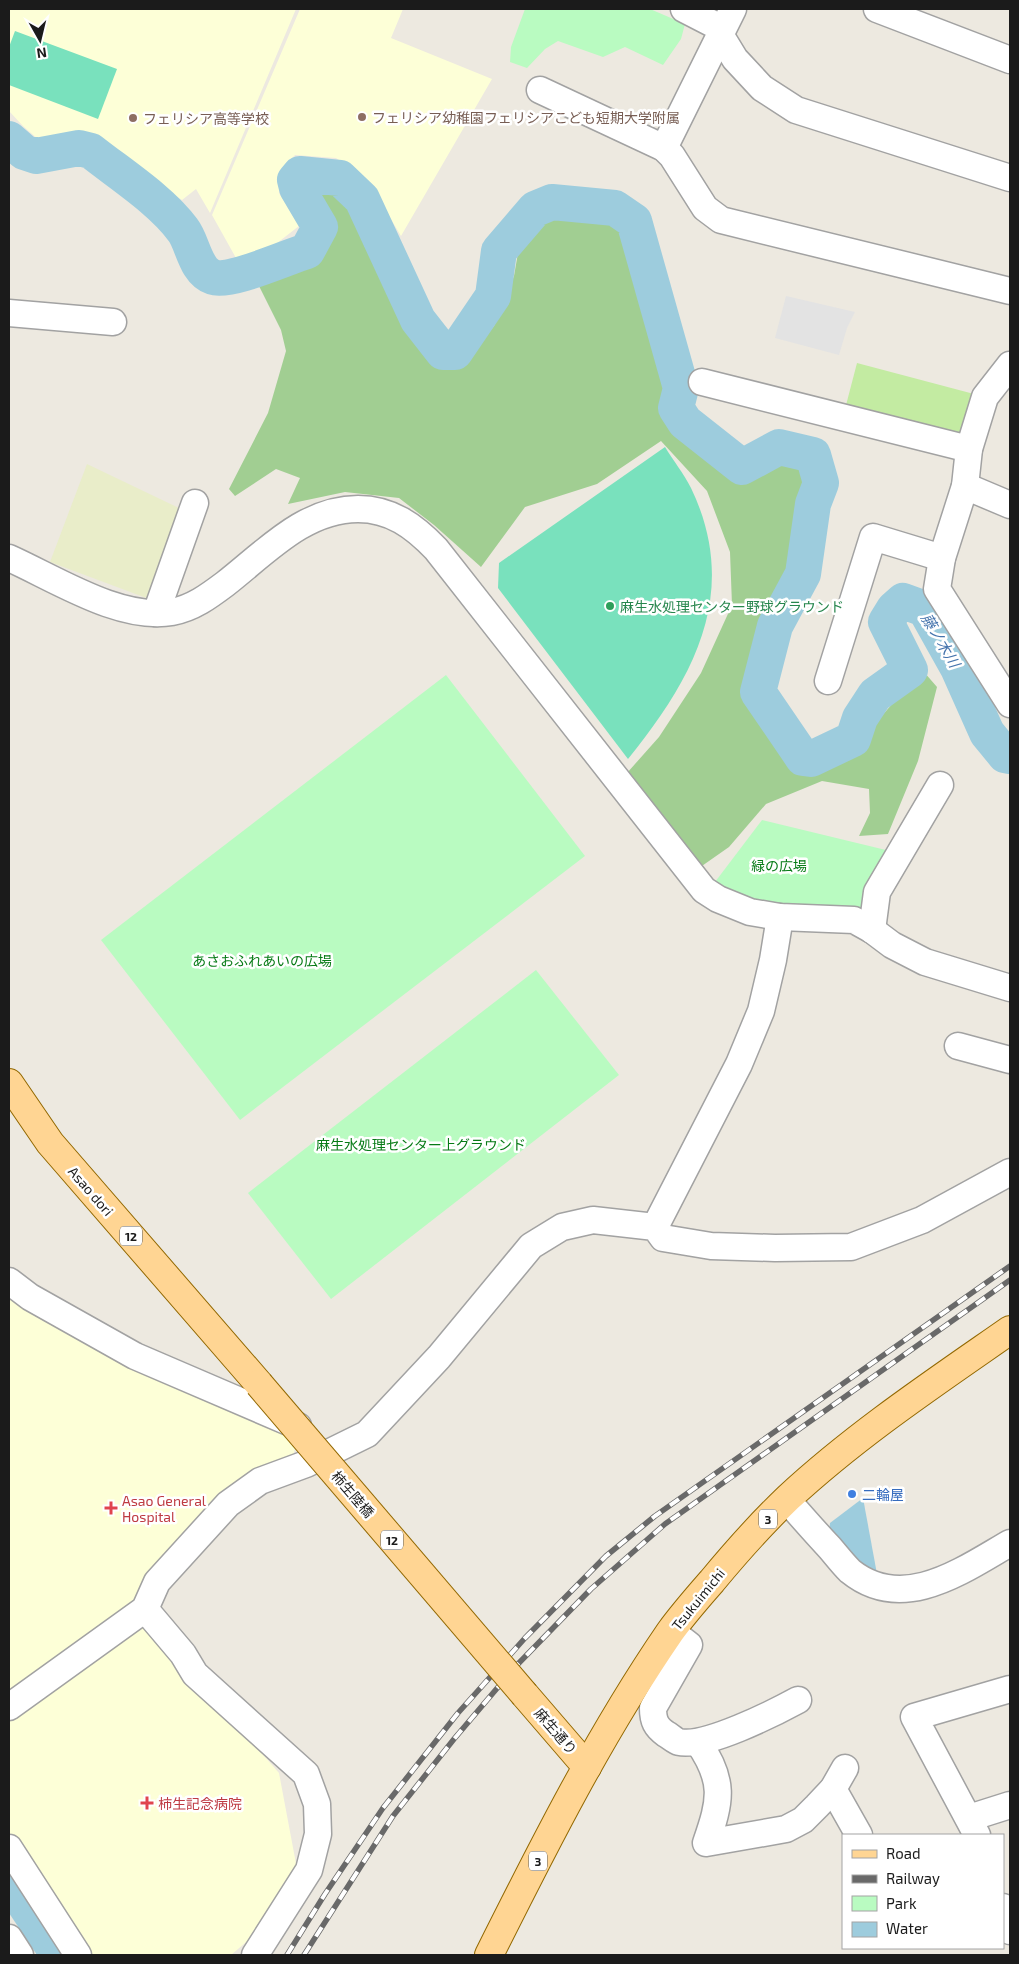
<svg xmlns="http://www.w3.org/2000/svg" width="1019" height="1964" font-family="'Exo 2','Noto Sans JP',sans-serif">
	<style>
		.education { fill: #fdffd7 }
		.farmland { fill: #e9edc9 }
		.grass { fill: #c3eba2 }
		.forest { fill: #a1ce92 }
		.park { fill: #b9fbc1 }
		.pitch { fill: #79e1bd }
		.parking { fill: #e3e3e3 }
		.water { fill: #9dccdd }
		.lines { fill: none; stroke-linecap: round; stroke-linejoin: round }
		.river { stroke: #9dccdd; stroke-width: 36 }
		.minor-casing { stroke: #a2a2a2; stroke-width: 29 }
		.major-casing { stroke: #926800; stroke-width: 30 }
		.minor { stroke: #fff; stroke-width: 26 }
		.major { stroke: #ffd593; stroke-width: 28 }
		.rail-casing { stroke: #696969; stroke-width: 5.5 }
		.rail { stroke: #fff; stroke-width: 4; stroke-dasharray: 11; stroke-linecap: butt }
		.major-bridge-casing { stroke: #926800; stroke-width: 30; stroke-linecap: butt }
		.major-bridge { stroke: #ffd593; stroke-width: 28 }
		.education-dot { fill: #8d6e63; stroke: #fff; stroke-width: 2 }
		.leisure-dot { fill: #2e9e5b; stroke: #fff; stroke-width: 2 }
		.shop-dot { fill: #3f7fe0; stroke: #fff; stroke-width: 2 }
		.health-dot { fill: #e0444e; stroke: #fff; stroke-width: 2 }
		.labels { text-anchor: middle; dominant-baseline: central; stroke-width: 5; stroke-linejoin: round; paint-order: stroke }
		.shield { fill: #fff; stroke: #5f5f5f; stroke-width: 1 }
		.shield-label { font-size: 12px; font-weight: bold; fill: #1b1b1b }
		.education-label { font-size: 14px; fill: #785e54; stroke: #fff; text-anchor: start }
		.leisure-label { font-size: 14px; fill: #27864d; stroke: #fff; text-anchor: start }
		.park-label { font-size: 14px; fill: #077b16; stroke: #fff }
		.street-label { font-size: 14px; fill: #1b1b1b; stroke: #fff }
		.shop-label { font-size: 14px; fill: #366cbe; stroke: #fff; text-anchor: start }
		.health-label { font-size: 14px; fill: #be3a42; stroke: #fff; text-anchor: start }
		.water-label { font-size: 15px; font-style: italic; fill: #4574ad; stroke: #fff }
	</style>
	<rect width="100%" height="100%" fill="#ede9e0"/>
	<g class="education">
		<path d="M 9,9 L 296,9 L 210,213 L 196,189 L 182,200 L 120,157 L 95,136 L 84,135 L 39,140 L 23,126 L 9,111 Z"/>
		<path d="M 300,9 L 403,9 L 391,38 L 492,79 L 401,236 L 368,181 L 336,158 L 295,155 L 283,168 L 279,193 L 299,226 L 272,247 L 236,258 L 212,215 Z"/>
		<path d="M 9,1293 L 277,1425 L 296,1445 L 293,1456 L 134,1603 L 9,1696 Z"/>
		<path d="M 146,1622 L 279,1773 L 297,1869 L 252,1937 L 231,1955 L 93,1955 L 9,1834 L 9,1717 Z"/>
	</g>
	<path class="farmland" d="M 87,464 L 181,509 L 149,599 L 50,562 Z"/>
	<path class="grass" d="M 857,363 L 974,394 L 959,438 L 845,409 Z"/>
	<path class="forest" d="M 323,182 L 348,190 L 363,212 L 368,228 L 364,246 L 380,251 L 401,272 L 408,286 L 421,341 L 432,359 L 453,368 L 473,352 L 494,326 L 514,276 L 519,247 L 538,222 L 550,212 L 582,211 L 627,222 L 651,254 L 663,289 L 665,352 L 661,366 L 674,382 L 667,410 L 695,427 L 748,471 L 774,454 L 802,462 L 806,484 L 796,534 L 795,569 L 774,608 L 768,627 L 757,694 L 784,735 L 797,752 L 799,769 L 852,750 L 893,703 L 924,672 L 937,687 L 918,761 L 888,834 L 859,836 L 870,813 L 869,789 L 822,781 L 766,804 L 729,847 L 699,868 L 627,773 L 659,737 L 701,673 L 732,605 L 730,552 L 707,491 L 661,441 L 597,484 L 525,507 L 481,567 L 434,525 L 399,498 L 345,492 L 288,504 L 300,478 L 276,469 L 235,496 L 229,489 L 268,413 L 286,351 L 281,330 L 258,284 L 306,265 L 328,243 L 327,215 L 311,199 L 305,186 Z"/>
	<g class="park">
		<path d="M 525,9 L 650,9 L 685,24 L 681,39 L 663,65 L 625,47 L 603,57 L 558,41 L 545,49 L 527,68 L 510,62 L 511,47 Z"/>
		<path d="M 446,675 L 585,856 L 240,1120 L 101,940 Z"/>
		<path d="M 762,820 L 890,851 L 868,916 L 749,902 L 734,895 L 715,882 Z"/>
		<path d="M 536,970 L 619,1075 L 331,1299 L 248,1193 Z"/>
	</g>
	<g class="pitch">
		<path d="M 15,31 L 117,69 L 98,119 L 9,85 L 9,47 Z"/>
		<path d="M 665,447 C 673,460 684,474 691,488 C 741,592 694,678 628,759 L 498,588 L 499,563 Z"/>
	</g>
	<path class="parking" d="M 786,296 L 855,312 L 847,328 L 839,355 L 775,338 Z"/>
	<g class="water">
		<path d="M 863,1498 L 877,1574 L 867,1570 L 829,1533 L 830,1523 Z"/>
		<path d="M 9,1865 L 68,1955 L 37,1955 L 9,1913 Z"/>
	</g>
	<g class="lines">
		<path class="river" d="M 9,139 L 24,152 L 36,156 L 79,148 L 91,151 C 120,174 161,200 183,230 C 193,243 195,271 213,277 C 230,283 287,257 307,251 L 320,227 L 297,188 L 295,180 L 300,174 L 340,178 L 362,199 L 418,320 L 443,352 L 455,352 L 493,296 L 499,251 L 535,209 L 552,202 L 615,208 L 634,221 L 681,388 L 676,408 L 685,422 L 742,467 L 779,447 L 813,455 L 821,483 L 813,504 L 803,574 L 775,626 L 758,692 L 803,758 L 811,759 L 853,739 L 860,718 L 875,695 L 910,670 L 886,622 L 894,609 L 903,601 L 925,609 L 958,668 L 987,733 L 1005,755 L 1010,756"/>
		<defs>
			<g id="minor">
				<path d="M 684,9 L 717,26 L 721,36 L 735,59 L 762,88 L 796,110 L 1010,178"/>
				<path d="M 877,9 L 1010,60"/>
				<path d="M 540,90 L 664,148 L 672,156 L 705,208 L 721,220 L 1010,291"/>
				<path d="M 664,148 L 733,9"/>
				<path d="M 9,313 L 113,322"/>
				<path d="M 1010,365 L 985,397 L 969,449 L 965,486 L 942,558 L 937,589 L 1010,704"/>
				<path d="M 702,382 L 969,449"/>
				<path d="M 965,486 L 1010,505"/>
				<path d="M 9,558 C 56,579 120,621 172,612 C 193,608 209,596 225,584 C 265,553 304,509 358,509 C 391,509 414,526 436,549 L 704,890 L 718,899 L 750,912 L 780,917 L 854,920 L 872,930 L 892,945 L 925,962 L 1010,988"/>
				<path d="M 156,613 L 195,503"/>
				<path d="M 828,681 L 873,537 L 942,558"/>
				<path d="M 872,930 L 877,892 L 940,785"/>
				<path d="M 958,1046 L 1010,1060"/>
				<path d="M 655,1227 L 739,1064 L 761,1011 L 773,960 L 780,917"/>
				<path d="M 9,1281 L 30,1297 L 135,1356 L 298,1426"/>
				<path d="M 787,1500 C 801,1516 815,1532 830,1548 C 836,1555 843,1564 850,1571 C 903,1614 963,1570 1010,1543"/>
				<path d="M 145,1609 L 183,1654 L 195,1674 L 306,1774 L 317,1804 L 318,1834 L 309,1870 L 255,1955"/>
				<path d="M 671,1631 L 689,1645 L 653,1708 C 653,1721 656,1727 666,1734 C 670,1736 675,1741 679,1742 C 705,1748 774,1713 798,1700"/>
				<path d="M 9,1707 L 145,1609 L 157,1582 L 228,1504 L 260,1481 L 306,1464 L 367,1434 L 439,1357 L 531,1246 L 562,1227 L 593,1220 L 655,1227 L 663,1238 L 711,1246 L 775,1248 L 851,1247 L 922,1220 L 1010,1172"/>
				<path d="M 698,1742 C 725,1781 721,1800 706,1843 L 786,1829 L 803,1820 L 817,1806 L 833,1789 L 845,1768"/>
				<path d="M 833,1789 L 859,1835"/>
				<path d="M 969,1818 L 1010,1805"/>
				<path d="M 977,1835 L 914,1717 L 1010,1689"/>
				<path d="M 9,1848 L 78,1955"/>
				<path d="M 1003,1907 L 1010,1931"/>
				<path d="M 9,1938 L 20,1955"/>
			</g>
			<g id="major">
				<path d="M 9,1083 L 50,1143 L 259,1384"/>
				<path d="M 525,1695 L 587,1767"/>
				<path d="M 489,1955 C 544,1845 600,1734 670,1632 C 683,1614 698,1597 712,1581 C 736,1552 761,1524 788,1498 C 856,1435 934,1383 1010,1330"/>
			</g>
		</defs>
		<use href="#minor" class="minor-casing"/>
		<use href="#major" class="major-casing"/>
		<use href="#minor" class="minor"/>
		<use href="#major" class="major"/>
		<defs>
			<g id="rail">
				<path d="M 287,1955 L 325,1894 L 383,1808 L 458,1713 L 525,1638 L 606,1556 L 655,1516 L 1010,1266"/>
				<path d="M 304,1955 L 393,1816 L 454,1739 L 516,1666 L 591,1589 L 665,1524 L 1010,1280"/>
			</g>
		</defs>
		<use href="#rail" class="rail-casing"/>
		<use href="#rail" class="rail"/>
		<defs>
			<path id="major-bridge" d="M 259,1384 L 525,1695"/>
		</defs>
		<use href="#major-bridge" class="major-bridge-casing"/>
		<use href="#major-bridge" class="major-bridge"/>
	</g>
	<g class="education-dot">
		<circle cx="362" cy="117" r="5"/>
		<circle cx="133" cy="118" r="5"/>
	</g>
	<circle class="leisure-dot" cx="610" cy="606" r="5"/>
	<circle class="shop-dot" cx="852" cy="1494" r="5"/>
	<g class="health-dot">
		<path d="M108.5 1500.5h5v5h5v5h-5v5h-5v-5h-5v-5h5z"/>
		<path d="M144.5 1795.5h5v5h5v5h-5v5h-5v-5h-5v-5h5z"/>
	</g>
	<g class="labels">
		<g class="shield">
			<rect x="120" y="1226.5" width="22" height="19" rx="4"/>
			<rect x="759" y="1509.5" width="18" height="19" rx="4"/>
			<rect x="381" y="1530.5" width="22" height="19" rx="4"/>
			<rect x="529" y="1851.5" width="18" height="19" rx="4"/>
		</g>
		<g class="shield-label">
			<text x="131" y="1236">12</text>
			<text x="768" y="1519">3</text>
			<text x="392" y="1540">12</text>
			<text x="538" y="1861">3</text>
		</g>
		<g class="education-label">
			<text x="372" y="117">フェリシア幼稚園フェリシアこども短期大学附属</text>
			<text x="143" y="118">フェリシア高等学校</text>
		</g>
		<g class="leisure-label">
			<text x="620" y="606">麻生水処理センター野球グラウンド</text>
		</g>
		<g class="park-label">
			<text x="779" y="865">緑の広場</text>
			<text x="262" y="960">あさおふれあいの広場</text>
			<text x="421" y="1144">麻生水処理センター上グラウンド</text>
		</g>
		<g class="street-label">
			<text transform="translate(91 1191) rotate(49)">Asao dori</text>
			<text transform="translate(353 1494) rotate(49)">柿生陸橋</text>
			<text transform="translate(698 1599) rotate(-51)">Tsukuimichi</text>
			<text transform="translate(556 1731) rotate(49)">麻生通り</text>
		</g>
		<g class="shop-label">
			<text x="862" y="1494">二輪屋</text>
		</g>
		<g class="health-label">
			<text x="122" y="1500">Asao General<tspan x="122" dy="16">Hospital</tspan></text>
			<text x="158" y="1803">柿生記念病院</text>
		</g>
		<g class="water-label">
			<text transform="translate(941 640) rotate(59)">藤ノ木川</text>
		</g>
	</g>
	<rect width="1019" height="1964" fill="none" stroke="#1b1b1b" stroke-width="20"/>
	<rect x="842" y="1834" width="162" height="115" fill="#ffffff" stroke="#a4a4a4"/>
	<rect x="852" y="1850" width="25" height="8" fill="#ffd593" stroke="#a4a4a4"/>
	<text x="886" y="1859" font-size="15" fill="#1b1b1b">Road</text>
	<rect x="852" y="1875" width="25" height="8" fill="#696969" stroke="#a4a4a4"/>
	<text x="886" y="1884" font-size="15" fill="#1b1b1b">Railway</text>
	<rect x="852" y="1896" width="25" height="15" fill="#b9fbc1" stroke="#a4a4a4"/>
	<text x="886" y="1909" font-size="15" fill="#1b1b1b">Park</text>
	<rect x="852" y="1922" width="25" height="15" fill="#9dccdd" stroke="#a4a4a4"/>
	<text x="886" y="1934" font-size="15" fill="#1b1b1b">Water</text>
	<g transform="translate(40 40) rotate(172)" stroke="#ffffff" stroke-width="4" paint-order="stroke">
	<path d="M0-4L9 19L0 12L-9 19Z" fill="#1b1b1b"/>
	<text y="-8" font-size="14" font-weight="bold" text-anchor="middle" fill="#1b1b1b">N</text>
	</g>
</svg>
